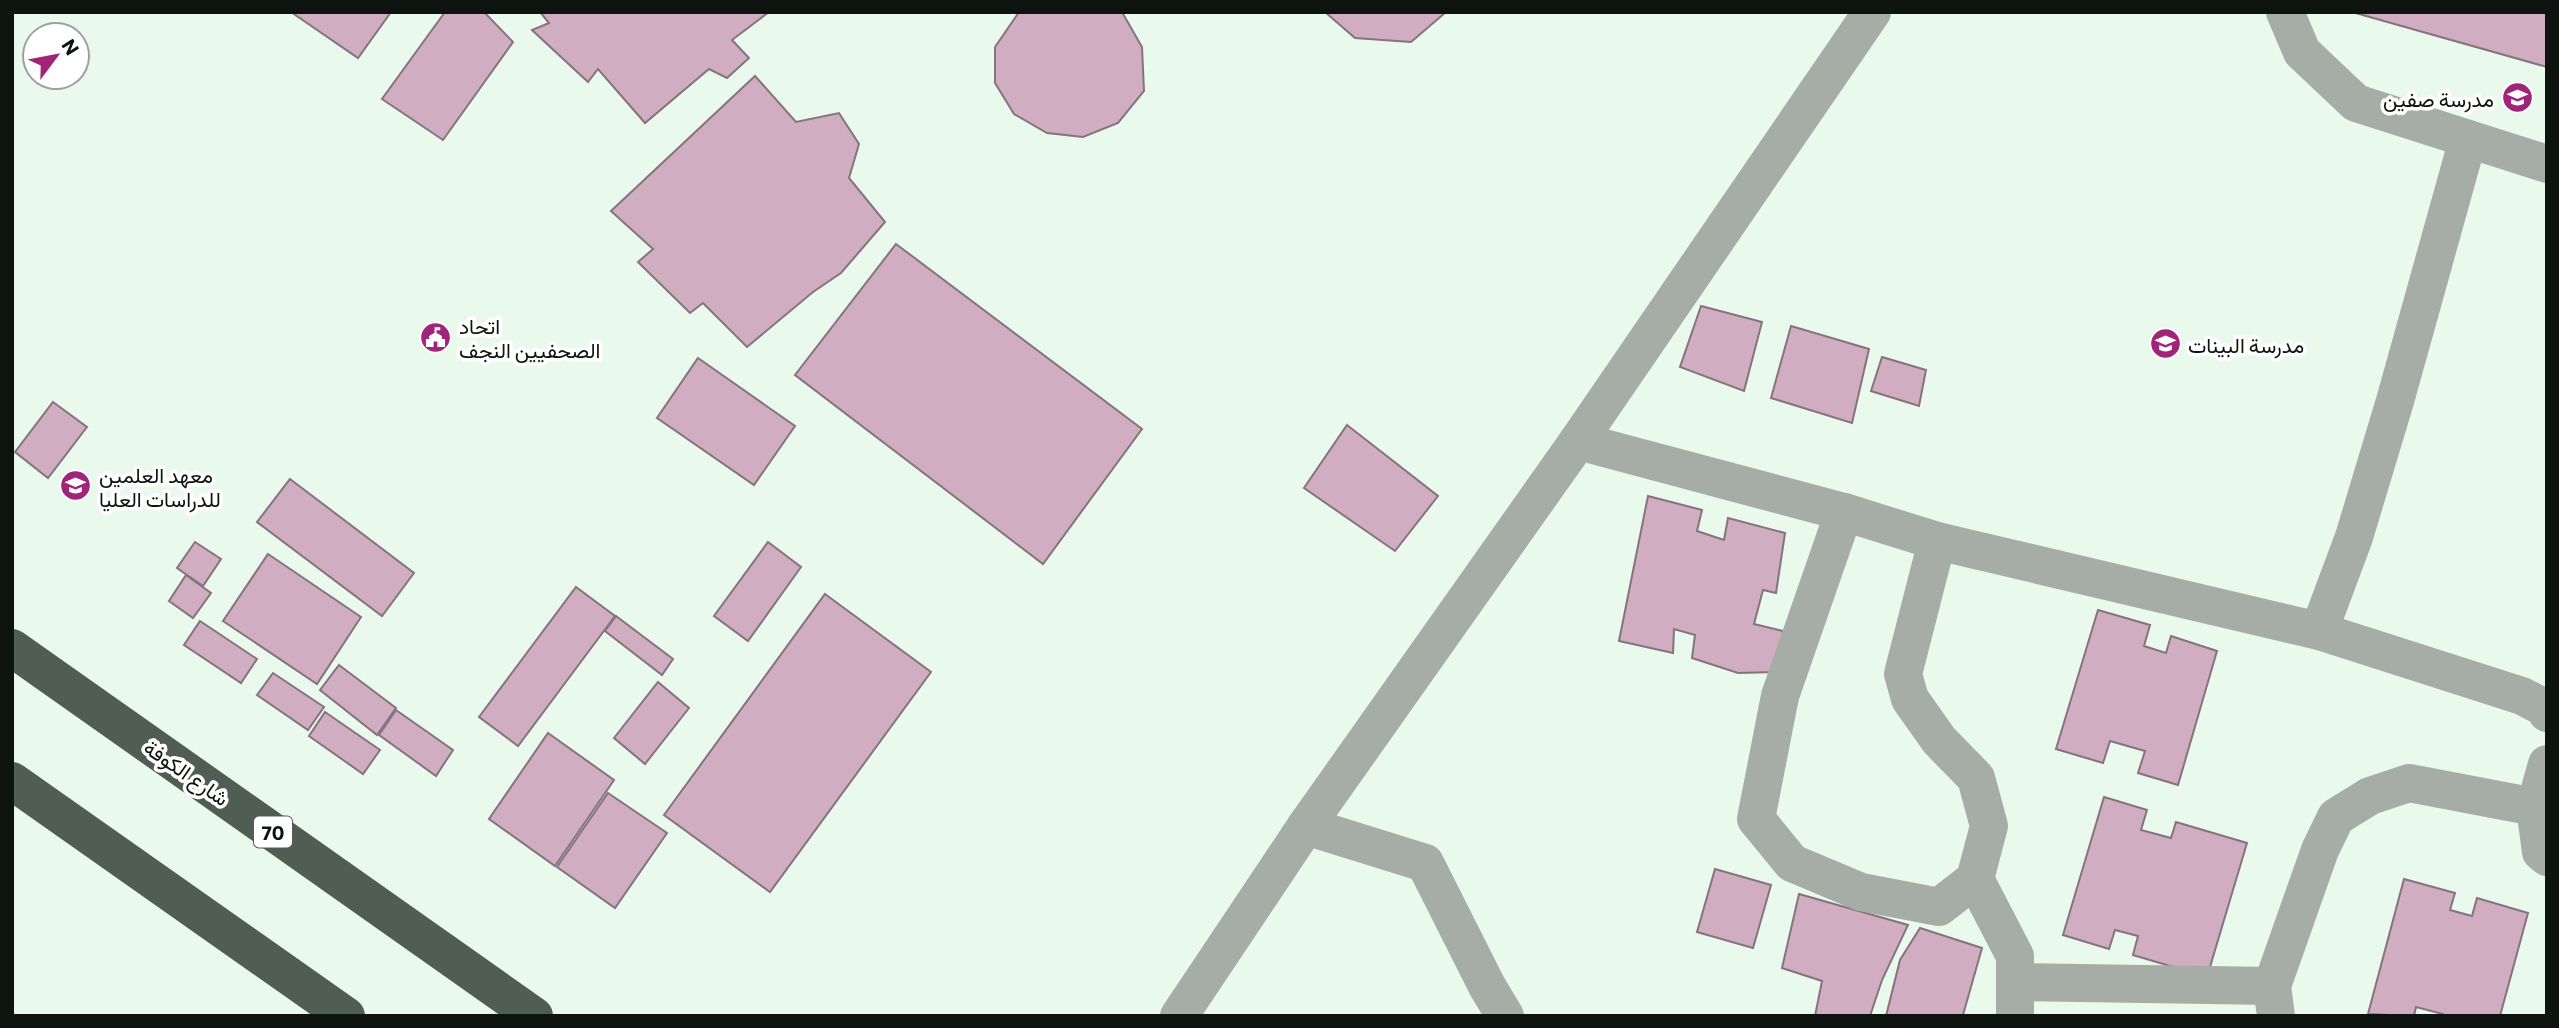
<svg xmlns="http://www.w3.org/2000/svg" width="2559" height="1028" font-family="Commissioner,Vazirmatn,sans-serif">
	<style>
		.building { fill: #d0adc1; stroke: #85747e; stroke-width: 2 }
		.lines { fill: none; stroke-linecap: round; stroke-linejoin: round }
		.street { stroke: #a6ada7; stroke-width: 38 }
		.highway { stroke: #4f5d52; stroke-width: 38 }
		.labels { text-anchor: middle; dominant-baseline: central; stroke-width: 7; stroke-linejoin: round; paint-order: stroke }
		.shield { fill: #fff; stroke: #565a56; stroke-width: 2 }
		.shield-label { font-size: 19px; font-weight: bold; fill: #0d130e }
		.poi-label { font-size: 21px; fill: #0d130e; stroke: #fff; text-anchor: start }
		.street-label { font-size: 21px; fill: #0d130e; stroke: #fff }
	</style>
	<rect width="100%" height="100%" fill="#e9f9ec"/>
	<g class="building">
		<path d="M 291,12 L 391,12 L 358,58 Z"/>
		<path d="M 445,12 L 484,12 L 513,42 L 443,140 L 382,99 Z"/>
		<path d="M 540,12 L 769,12 L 732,40 L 749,58 L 727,78 L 709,69 L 645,123 L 598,69 L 588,82 L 532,30 L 549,23 Z"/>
		<path d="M 1019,12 L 1122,12 L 1142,47 L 1144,91 L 1118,123 L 1083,137 L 1047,133 L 1014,114 L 995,83 L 995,47 Z"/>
		<path d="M 1325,12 L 1446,12 L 1411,42 L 1355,38 Z"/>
		<path d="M 2352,12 L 2547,12 L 2547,67 Z"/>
		<path d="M 755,76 L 796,122 L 839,113 L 859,144 L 849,178 L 885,222 L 841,273 L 813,292 L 747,347 L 703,303 L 690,313 L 638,262 L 653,249 L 611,211 Z"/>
		<path d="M 896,244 L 1142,429 L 1043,564 L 795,375 Z"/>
		<path d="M 1701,306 L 1762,322 L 1744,391 L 1680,367 Z"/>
		<path d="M 1791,326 L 1869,349 L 1852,423 L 1771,398 Z"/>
		<path d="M 1882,357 L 1926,370 L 1919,406 L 1871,391 Z"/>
		<path d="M 698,358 L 795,426 L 754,485 L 657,418 Z"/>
		<path d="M 53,402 L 87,427 L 48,478 L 15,452 Z"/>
		<path d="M 1347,425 L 1438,496 L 1395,551 L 1304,488 Z"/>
		<path d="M 290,479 L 414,573 L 382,616 L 257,522 Z"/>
		<path d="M 1648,496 L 1702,510 L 1697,531 L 1724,540 L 1728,518 L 1785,533 L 1776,593 L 1763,590 L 1754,624 L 1783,631 L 1777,672 L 1738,673 L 1692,658 L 1695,635 L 1674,629 L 1673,653 L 1619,641 Z"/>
		<path d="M 195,542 L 221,559 L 203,586 L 177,568 Z"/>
		<path d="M 768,542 L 801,567 L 748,641 L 714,616 Z"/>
		<path d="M 268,554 L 361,617 L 317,684 L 223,621 Z"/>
		<path d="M 186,575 L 211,593 L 193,618 L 169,601 Z"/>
		<path d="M 576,587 L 615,616 L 518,746 L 479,717 Z"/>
		<path d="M 825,594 L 931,672 L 770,892 L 664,815 Z"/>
		<path d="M 2098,610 L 2150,625 L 2144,646 L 2166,653 L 2171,636 L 2217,651 L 2178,785 L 2138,773 L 2145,751 L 2110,741 L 2103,763 L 2056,749 Z"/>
		<path d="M 616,616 L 673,659 L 662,675 L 605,631 Z"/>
		<path d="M 200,621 L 257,659 L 241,683 L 184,645 Z"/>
		<path d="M 339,665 L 396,708 L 377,735 L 320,690 Z"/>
		<path d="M 273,673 L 324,707 L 308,730 L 257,695 Z"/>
		<path d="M 658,682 L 689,708 L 645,764 L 614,738 Z"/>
		<path d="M 396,710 L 453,750 L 436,776 L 379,735 Z"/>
		<path d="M 325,712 L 380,750 L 363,774 L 309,736 Z"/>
		<path d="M 548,733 L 614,780 L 555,866 L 489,819 Z"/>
		<path d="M 608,793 L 667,833 L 615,908 L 557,867 Z"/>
		<path d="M 2104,797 L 2147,810 L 2141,830 L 2171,838 L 2176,822 L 2247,843 L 2207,977 L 2133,955 L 2138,936 L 2115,930 L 2109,949 L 2063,935 Z"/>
		<path d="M 1715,869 L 1771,885 L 1753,948 L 1697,932 Z"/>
		<path d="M 2404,879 L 2455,893 L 2450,910 L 2472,916 L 2477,898 L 2528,913 L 2500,1016 L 2443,1016 L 2443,1014 L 2416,1007 L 2414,1016 L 2368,1014 Z"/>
		<path d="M 1799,894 L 1908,925 L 1882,980 L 1870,1016 L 1815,1016 L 1822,981 L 1782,968 Z"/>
		<path d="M 1920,928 L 1982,948 L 1963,1015 L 1886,1016 L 1900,960 Z"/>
	</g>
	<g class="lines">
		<g class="street">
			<path d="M 2285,12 L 2302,52 L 2356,103 L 2547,164"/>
			<path d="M 1578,441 L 1844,512 L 1937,541 L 2319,631 L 2522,696 L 2545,708 L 2547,713"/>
			<path d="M 1844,512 L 1780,696 L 1756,819 L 1792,863 L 1861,892 L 1939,907 L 1975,879 L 1989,826 L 1976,778 L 1939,740 L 1910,699 L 1903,674 L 1937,541"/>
			<path d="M 2319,631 L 2354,537 L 2395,401 L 2468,139"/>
			<path d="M 2547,764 L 2535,807 L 2541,852 L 2547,857"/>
			<path d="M 1306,826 L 1425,863 L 1487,986 L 1505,1016"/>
			<path d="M 1975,879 L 2015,956 L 2015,1016"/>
			<path d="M 2016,982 L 2272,986"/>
			<path d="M 1179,1016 L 1306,826 L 1578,441 L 1872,12"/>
			<path d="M 2276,1016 L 2272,986 L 2320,850 L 2336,817 L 2370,796 L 2409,783 L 2535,807"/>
		</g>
		<g class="highway">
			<path d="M 12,648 L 534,1016"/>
			<path d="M 12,781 L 346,1016"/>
		</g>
	</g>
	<defs>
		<symbol id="school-disc" viewBox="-11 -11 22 22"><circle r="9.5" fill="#9f247a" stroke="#fff"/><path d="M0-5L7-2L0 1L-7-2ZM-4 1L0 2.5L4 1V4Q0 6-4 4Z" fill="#fff"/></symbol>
		<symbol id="civic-disc" viewBox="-11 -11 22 22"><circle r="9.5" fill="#9f247a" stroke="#fff"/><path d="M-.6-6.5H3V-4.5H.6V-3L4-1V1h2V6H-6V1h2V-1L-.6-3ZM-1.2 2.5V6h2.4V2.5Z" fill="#fff"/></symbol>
		<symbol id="university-disc" viewBox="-11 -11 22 22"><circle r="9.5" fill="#9f247a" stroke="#fff"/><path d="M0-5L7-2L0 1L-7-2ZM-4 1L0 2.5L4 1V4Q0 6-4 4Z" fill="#fff"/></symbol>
	</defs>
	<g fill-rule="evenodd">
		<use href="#school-disc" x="2500" y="80" width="35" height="35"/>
		<use href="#civic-disc" x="418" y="320" width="35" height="35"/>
		<use href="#school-disc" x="2148" y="326" width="35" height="35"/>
		<use href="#university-disc" x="58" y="468" width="35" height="35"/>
	</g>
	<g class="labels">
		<rect class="shield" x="254" y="816.5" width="38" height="31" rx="5"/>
		<g class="shield-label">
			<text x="273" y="832">70</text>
		</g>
		<g class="poi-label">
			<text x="2494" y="98" text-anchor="end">مدرسة صفين</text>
			<text x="459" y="325">اتحاد<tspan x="459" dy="24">الصحفيين النجف</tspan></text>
			<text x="2188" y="344">مدرسة البينات</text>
			<text x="99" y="474">معهد العلمين<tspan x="99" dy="24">للدراسات العليا</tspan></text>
		</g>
		<g class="street-label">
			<text transform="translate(187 772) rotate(35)">شارع الكوفة</text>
		</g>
	</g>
	<rect width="2559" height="1028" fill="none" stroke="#0d130e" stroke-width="28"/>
	<g transform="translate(56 56) rotate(58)"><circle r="33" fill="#ffffff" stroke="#9ea19f" stroke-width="2"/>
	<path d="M0-5L12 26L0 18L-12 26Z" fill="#9f247a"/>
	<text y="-10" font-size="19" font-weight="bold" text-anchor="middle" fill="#0d130e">N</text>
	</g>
</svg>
